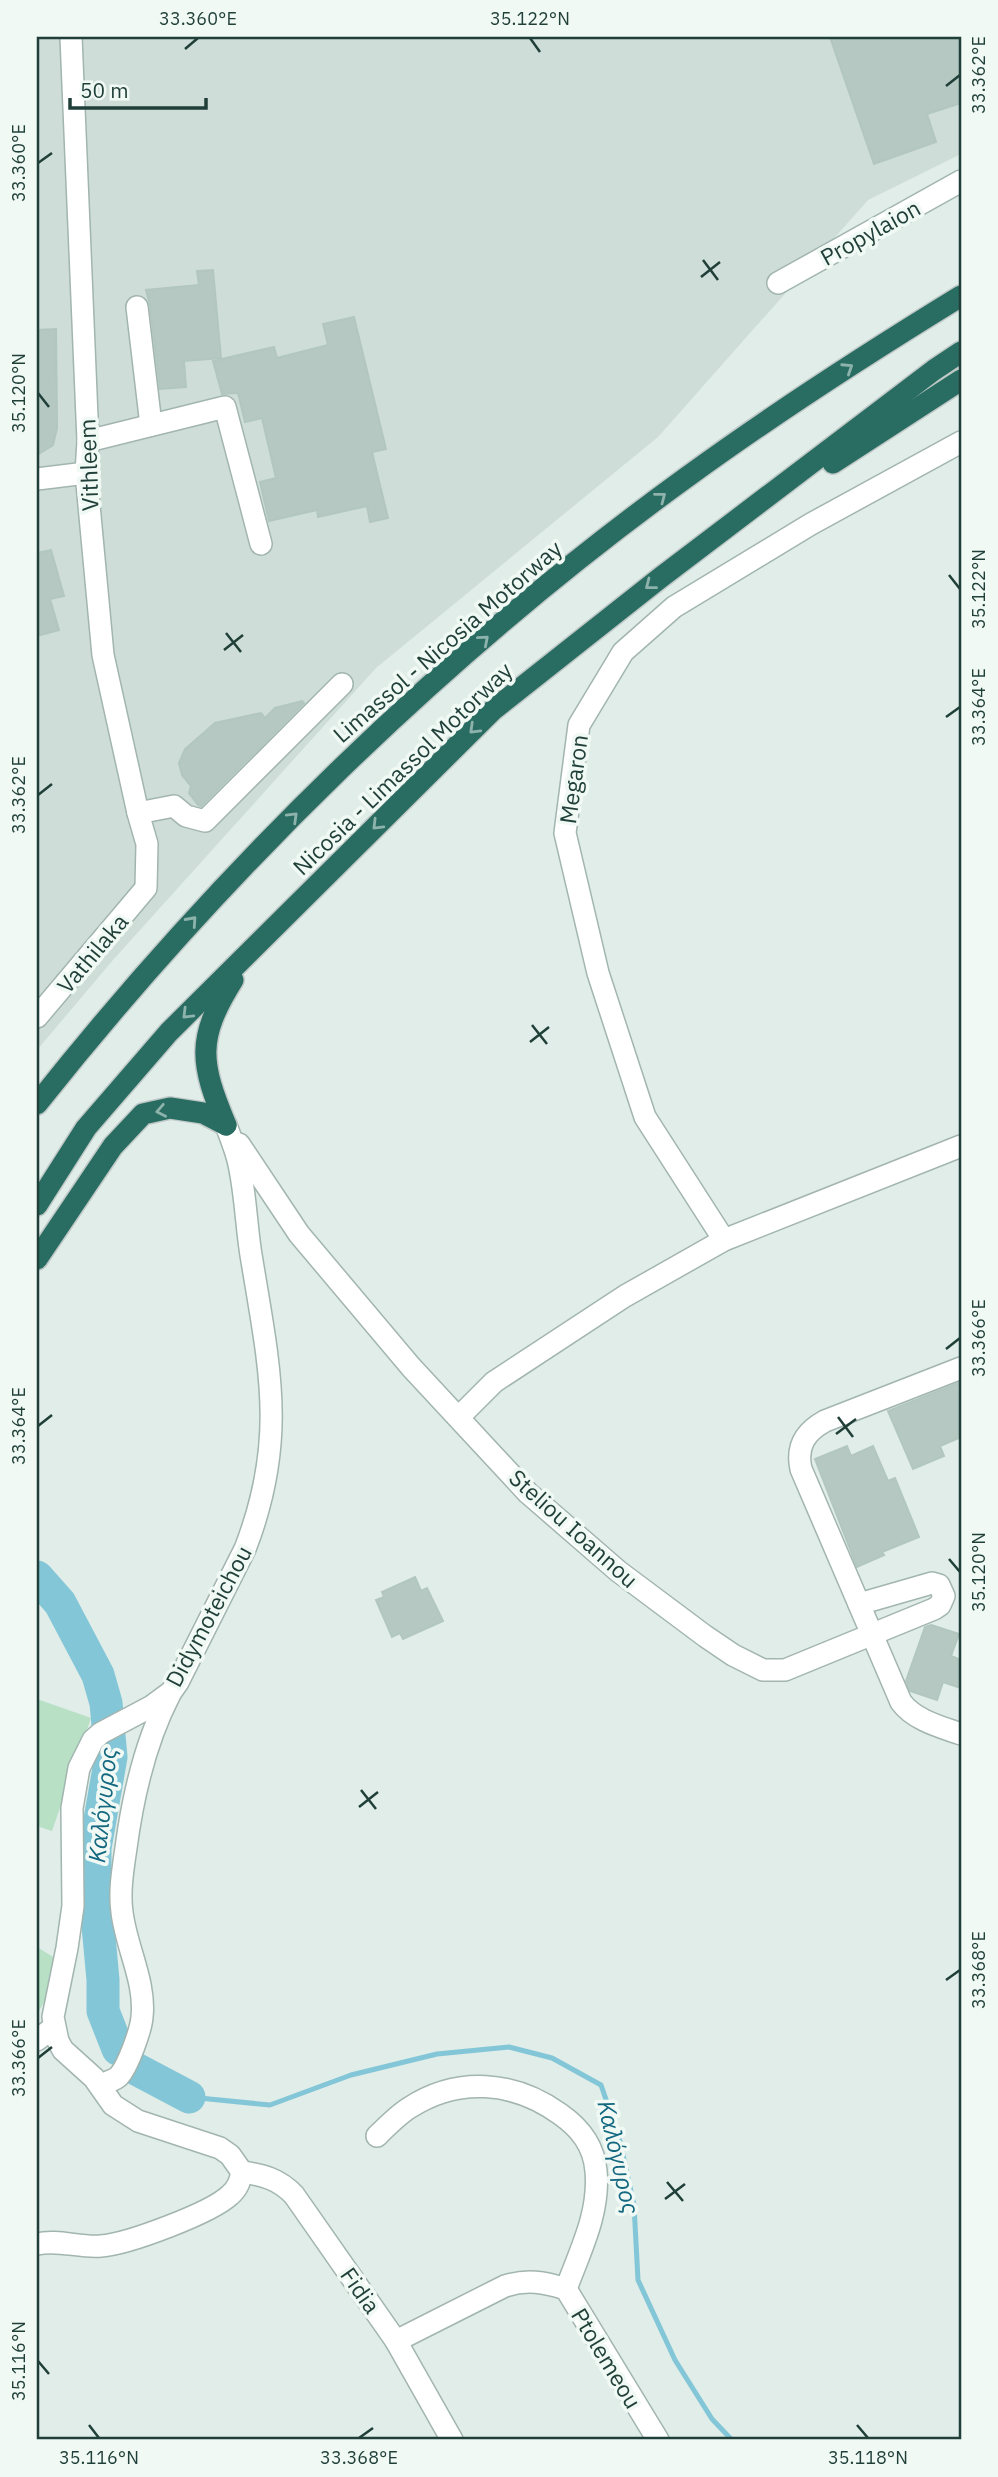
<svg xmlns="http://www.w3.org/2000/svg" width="998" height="2477" font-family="'IBM Plex Sans',sans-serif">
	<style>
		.built { fill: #ceddd7 }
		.green { fill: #b7e0c4 }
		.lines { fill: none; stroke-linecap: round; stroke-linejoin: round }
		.stream { stroke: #83c6d7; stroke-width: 5 }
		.river { stroke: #83c6d7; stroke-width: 33 }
		.building { fill: #b5c8c1; stroke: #b2c7bf; stroke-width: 2 }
		.minor-casing { stroke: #a2b5b0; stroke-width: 24 }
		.highway-casing { stroke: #c0c9c7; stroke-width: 24 }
		.minor { stroke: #fff; stroke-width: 21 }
		.highway { stroke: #296d62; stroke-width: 21 }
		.oneway { stroke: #8db3ac }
		.ticks { fill: none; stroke: #1f3f38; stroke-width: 2.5 }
		.labels { text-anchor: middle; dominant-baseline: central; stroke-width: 7; stroke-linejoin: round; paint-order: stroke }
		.street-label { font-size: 23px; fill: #1f3f38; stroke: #f1f9f5 }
		.water-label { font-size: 24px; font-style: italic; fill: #146980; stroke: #f1f9f5 }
		.neatline { fill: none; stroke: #1f3f38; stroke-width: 2.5 }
		.ticks-label { font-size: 18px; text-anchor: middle; fill: #1f3f38 }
	</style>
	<rect width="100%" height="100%" fill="#e0ede8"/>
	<path class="built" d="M 37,37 L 961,37 L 961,154 L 868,200 L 658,437 L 376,668 L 113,960 L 37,1050 Z"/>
	<g class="green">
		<path d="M 37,1699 L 91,1718 L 52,1831 L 37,1826 Z"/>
		<path d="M 37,1947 L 66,1965 L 37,2014 Z"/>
	</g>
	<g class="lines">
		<path class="stream" d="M 189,2097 L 270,2105 L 351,2075 L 437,2054 L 509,2047 L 552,2058 L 601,2085 L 619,2137 L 634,2205 L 638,2280 L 675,2360 L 712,2419 L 732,2440"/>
		<g class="river">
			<path d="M 37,1577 L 60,1603 L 98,1675 L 106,1703 L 111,1757 L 95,1848 L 95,1893 L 103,1980 L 103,2011 L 118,2049"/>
			<path d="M 136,2069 L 189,2097"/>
		</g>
	</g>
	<g class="building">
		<path d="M 830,37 L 961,37 L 961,103 L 927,114 L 936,142 L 874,164 Z"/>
		<path d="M 213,270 L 221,358 L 184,361 L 186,387 L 160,389 L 150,305 L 146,290 L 199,285 L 197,271 Z"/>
		<path d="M 354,317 L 386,449 L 372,452 L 388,518 L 370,522 L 367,506 L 318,517 L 317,510 L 269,521 L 260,482 L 276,478 L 262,418 L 245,422 L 238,393 L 222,394 L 213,361 L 274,347 L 277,358 L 328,345 L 323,324 Z"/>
		<path d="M 56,329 L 57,428 L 53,445 L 37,455 L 37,330 Z"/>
		<path d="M 51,550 L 64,596 L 50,599 L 59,630 L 37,636 L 37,553 Z"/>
		<path d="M 302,701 L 304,703 L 201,806 L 198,805 L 189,793 L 191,786 L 182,775 L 179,763 L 185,749 L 215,723 L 261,713 L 265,718 L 275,708 Z"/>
		<path d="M 961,1382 L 961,1437 L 940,1446 L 944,1456 L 913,1469 L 888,1411 Z"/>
		<path d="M 847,1446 L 851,1456 L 873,1446 L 888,1481 L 895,1478 L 919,1537 L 882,1552 L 884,1555 L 857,1567 L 815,1459 Z"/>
		<path d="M 415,1577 L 421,1591 L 427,1588 L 443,1621 L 403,1639 L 400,1633 L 392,1637 L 376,1600 L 384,1597 L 382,1592 Z"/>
		<path d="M 931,1625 L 959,1634 L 951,1656 L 961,1660 L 961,1688 L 943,1682 L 937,1700 L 910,1691 L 906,1681 L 925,1627 Z"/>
	</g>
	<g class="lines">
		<defs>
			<g id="minor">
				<path d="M 778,283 L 961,181"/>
				<path d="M 137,307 L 151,425"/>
				<path d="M 88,441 L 225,407 L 261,544"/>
				<path d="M 37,479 L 86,473"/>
				<path d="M 138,813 L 174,806 L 186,816 L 205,821 L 342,684"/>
				<path d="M 37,1017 L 146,888 L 147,844 L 138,813 L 103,655 L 86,473 L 88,441 L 71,37"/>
				<path d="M 226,1125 C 230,1136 235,1148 238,1160 C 246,1193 246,1228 252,1261 C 270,1370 287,1441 245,1549 L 178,1682 L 171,1692 L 152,1706 L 101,1733 L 93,1740 L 79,1768 L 72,1808 L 73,1906 L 67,1948 L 53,2017 L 58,2041 L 63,2050 L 94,2078 L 113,2105 L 138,2121 L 220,2148 L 230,2155 L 242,2172"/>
				<path d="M 239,1144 L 299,1234 L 411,1367 L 528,1493 L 618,1571 L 705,1636 L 733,1655 L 763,1670 L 785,1670 L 934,1609 L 940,1605 L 944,1596 L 939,1585 L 932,1583 L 859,1604"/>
				<path d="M 724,1240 L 645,1117 L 598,973 L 565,833 L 579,725 L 623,652 L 674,607 L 811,524 L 961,442"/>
				<path d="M 961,1368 L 825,1421 C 805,1432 796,1446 801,1469 L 901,1702 C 914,1720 941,1727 961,1734"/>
				<path d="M 459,1417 L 494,1382 L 625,1296 L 724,1240 L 961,1146"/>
				<path d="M 37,2040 L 54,2027"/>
				<path d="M 100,2085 C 106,2082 114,2081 119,2076 C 128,2066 141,2030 142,2017 C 146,1982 126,1947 122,1912 C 119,1892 123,1868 126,1848 C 133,1795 145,1742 170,1694"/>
				<path d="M 377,2136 C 387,2126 398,2115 409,2108 C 458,2076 514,2081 560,2114 C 580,2128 594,2145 596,2171 C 600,2213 580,2251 566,2289"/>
				<path d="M 242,2172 C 263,2175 279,2179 294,2195 L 396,2341 L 452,2440"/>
				<path d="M 37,2244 C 58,2239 80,2248 101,2246 C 128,2244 211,2213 230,2195 C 238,2188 240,2181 242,2172"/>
				<path d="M 396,2341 L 505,2286 C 527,2279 544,2282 566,2289 L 658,2440"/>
			</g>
			<g id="highway">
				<path d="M 833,463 L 961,380"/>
				<path d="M 37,1104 C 222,871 445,652 687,477 C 775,413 868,353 961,296"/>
				<path d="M 226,1125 C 200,1063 196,1039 233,980"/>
				<path d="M 37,1205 L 86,1128 L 169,1032 L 493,710 L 660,578 L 934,370 L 961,352"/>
				<path d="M 37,1259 L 113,1146 L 143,1114 L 170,1108 L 203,1113 L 226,1125"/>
			</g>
		</defs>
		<use href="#minor" class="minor-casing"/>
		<use href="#highway" class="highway-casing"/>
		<use href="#minor" class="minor"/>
		<use href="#highway" class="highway"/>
	</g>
	<defs><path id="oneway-chevron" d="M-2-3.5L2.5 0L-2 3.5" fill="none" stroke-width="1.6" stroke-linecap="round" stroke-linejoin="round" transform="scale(1.75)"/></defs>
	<g class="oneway">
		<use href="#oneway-chevron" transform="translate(848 368) rotate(-33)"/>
		<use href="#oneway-chevron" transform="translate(661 497) rotate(-38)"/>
		<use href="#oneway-chevron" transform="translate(650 585) rotate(142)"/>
		<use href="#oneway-chevron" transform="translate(484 640) rotate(-41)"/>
		<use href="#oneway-chevron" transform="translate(474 729) rotate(136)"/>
		<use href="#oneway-chevron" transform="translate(293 817) rotate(-44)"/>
		<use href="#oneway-chevron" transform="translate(377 825) rotate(135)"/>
		<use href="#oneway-chevron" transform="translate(192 921) rotate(-48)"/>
		<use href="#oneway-chevron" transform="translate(187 1014) rotate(135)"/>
		<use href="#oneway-chevron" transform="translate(161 1111) rotate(169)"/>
	</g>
	<path class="ticks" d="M 530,38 L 540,52M 185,49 L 198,38M 946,86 L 960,75M 38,163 L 52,153M 703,260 L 718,280M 701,277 L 720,262M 38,393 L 49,407M 949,575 L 960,589M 226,633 L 241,652M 224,650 L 243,635M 946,717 L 960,707M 38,795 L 52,784M 532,1025 L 547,1044M 530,1042 L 549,1027M 946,1349 L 960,1338M 838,1417 L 853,1437M 38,1426 L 52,1415M 836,1434 L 856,1419M 949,1559 L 960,1572M 361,1790 L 376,1809M 359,1807 L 378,1792M 946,1980 L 960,1970M 38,2058 L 52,2047M 667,2182 L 683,2201M 665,2199 L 685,2184M 38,2361 L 49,2374M 89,2425 L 99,2438M 857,2425 L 868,2438M 359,2438 L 373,2428"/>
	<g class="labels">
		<g class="street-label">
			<text transform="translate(870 232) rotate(-29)">Propylaion</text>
			<text transform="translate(88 465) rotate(-92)">Vithleem</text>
			<text transform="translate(447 641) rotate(-41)">Limassol - Nicosia Motorway</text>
			<text transform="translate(402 768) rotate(-44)">Nicosia - Limassol Motorway</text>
			<text transform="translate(573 779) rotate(-82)">Megaron</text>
			<text transform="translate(92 953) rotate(-50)">Vathilaka</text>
			<text transform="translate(574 1528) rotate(42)">Steliou Ioannou</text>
			<text transform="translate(208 1616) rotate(-62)">Didymoteichou</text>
			<text transform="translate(361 2290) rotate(55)">Fidia</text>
			<text transform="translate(607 2358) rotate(59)">Ptolemeou</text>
		</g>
		<g class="water-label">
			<text transform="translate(102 1805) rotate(-84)">Καλόγυρος</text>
			<text transform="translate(619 2157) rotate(77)">Καλόγυρος</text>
		</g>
	</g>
	<rect width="998" height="2477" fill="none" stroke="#f1f9f5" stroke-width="77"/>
	<path d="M70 98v10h136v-10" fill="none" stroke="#1f3f38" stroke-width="3.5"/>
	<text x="80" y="98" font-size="21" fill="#1f3f38" stroke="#f1f9f5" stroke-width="5" paint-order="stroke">50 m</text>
	<rect x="38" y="38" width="922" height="2400" class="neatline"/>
	<g class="ticks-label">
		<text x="198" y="25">33.360°E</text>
		<text x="530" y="25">35.122°N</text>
		<text transform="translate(979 75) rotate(-90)" y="6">33.362°E</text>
		<text transform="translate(19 163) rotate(-90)" y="6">33.360°E</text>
		<text transform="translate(19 393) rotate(-90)" y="6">35.120°N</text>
		<text transform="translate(979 589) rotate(-90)" y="6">35.122°N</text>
		<text transform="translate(979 707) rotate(-90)" y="6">33.364°E</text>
		<text transform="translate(19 795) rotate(-90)" y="6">33.362°E</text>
		<text transform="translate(979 1338) rotate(-90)" y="6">33.366°E</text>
		<text transform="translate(19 1426) rotate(-90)" y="6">33.364°E</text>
		<text transform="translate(979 1572) rotate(-90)" y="6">35.120°N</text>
		<text transform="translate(979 1970) rotate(-90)" y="6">33.368°E</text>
		<text transform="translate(19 2058) rotate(-90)" y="6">33.366°E</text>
		<text transform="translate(19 2361) rotate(-90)" y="6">35.116°N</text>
		<text x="99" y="2464">35.116°N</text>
		<text x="359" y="2464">33.368°E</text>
		<text x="868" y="2464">35.118°N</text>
	</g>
</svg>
